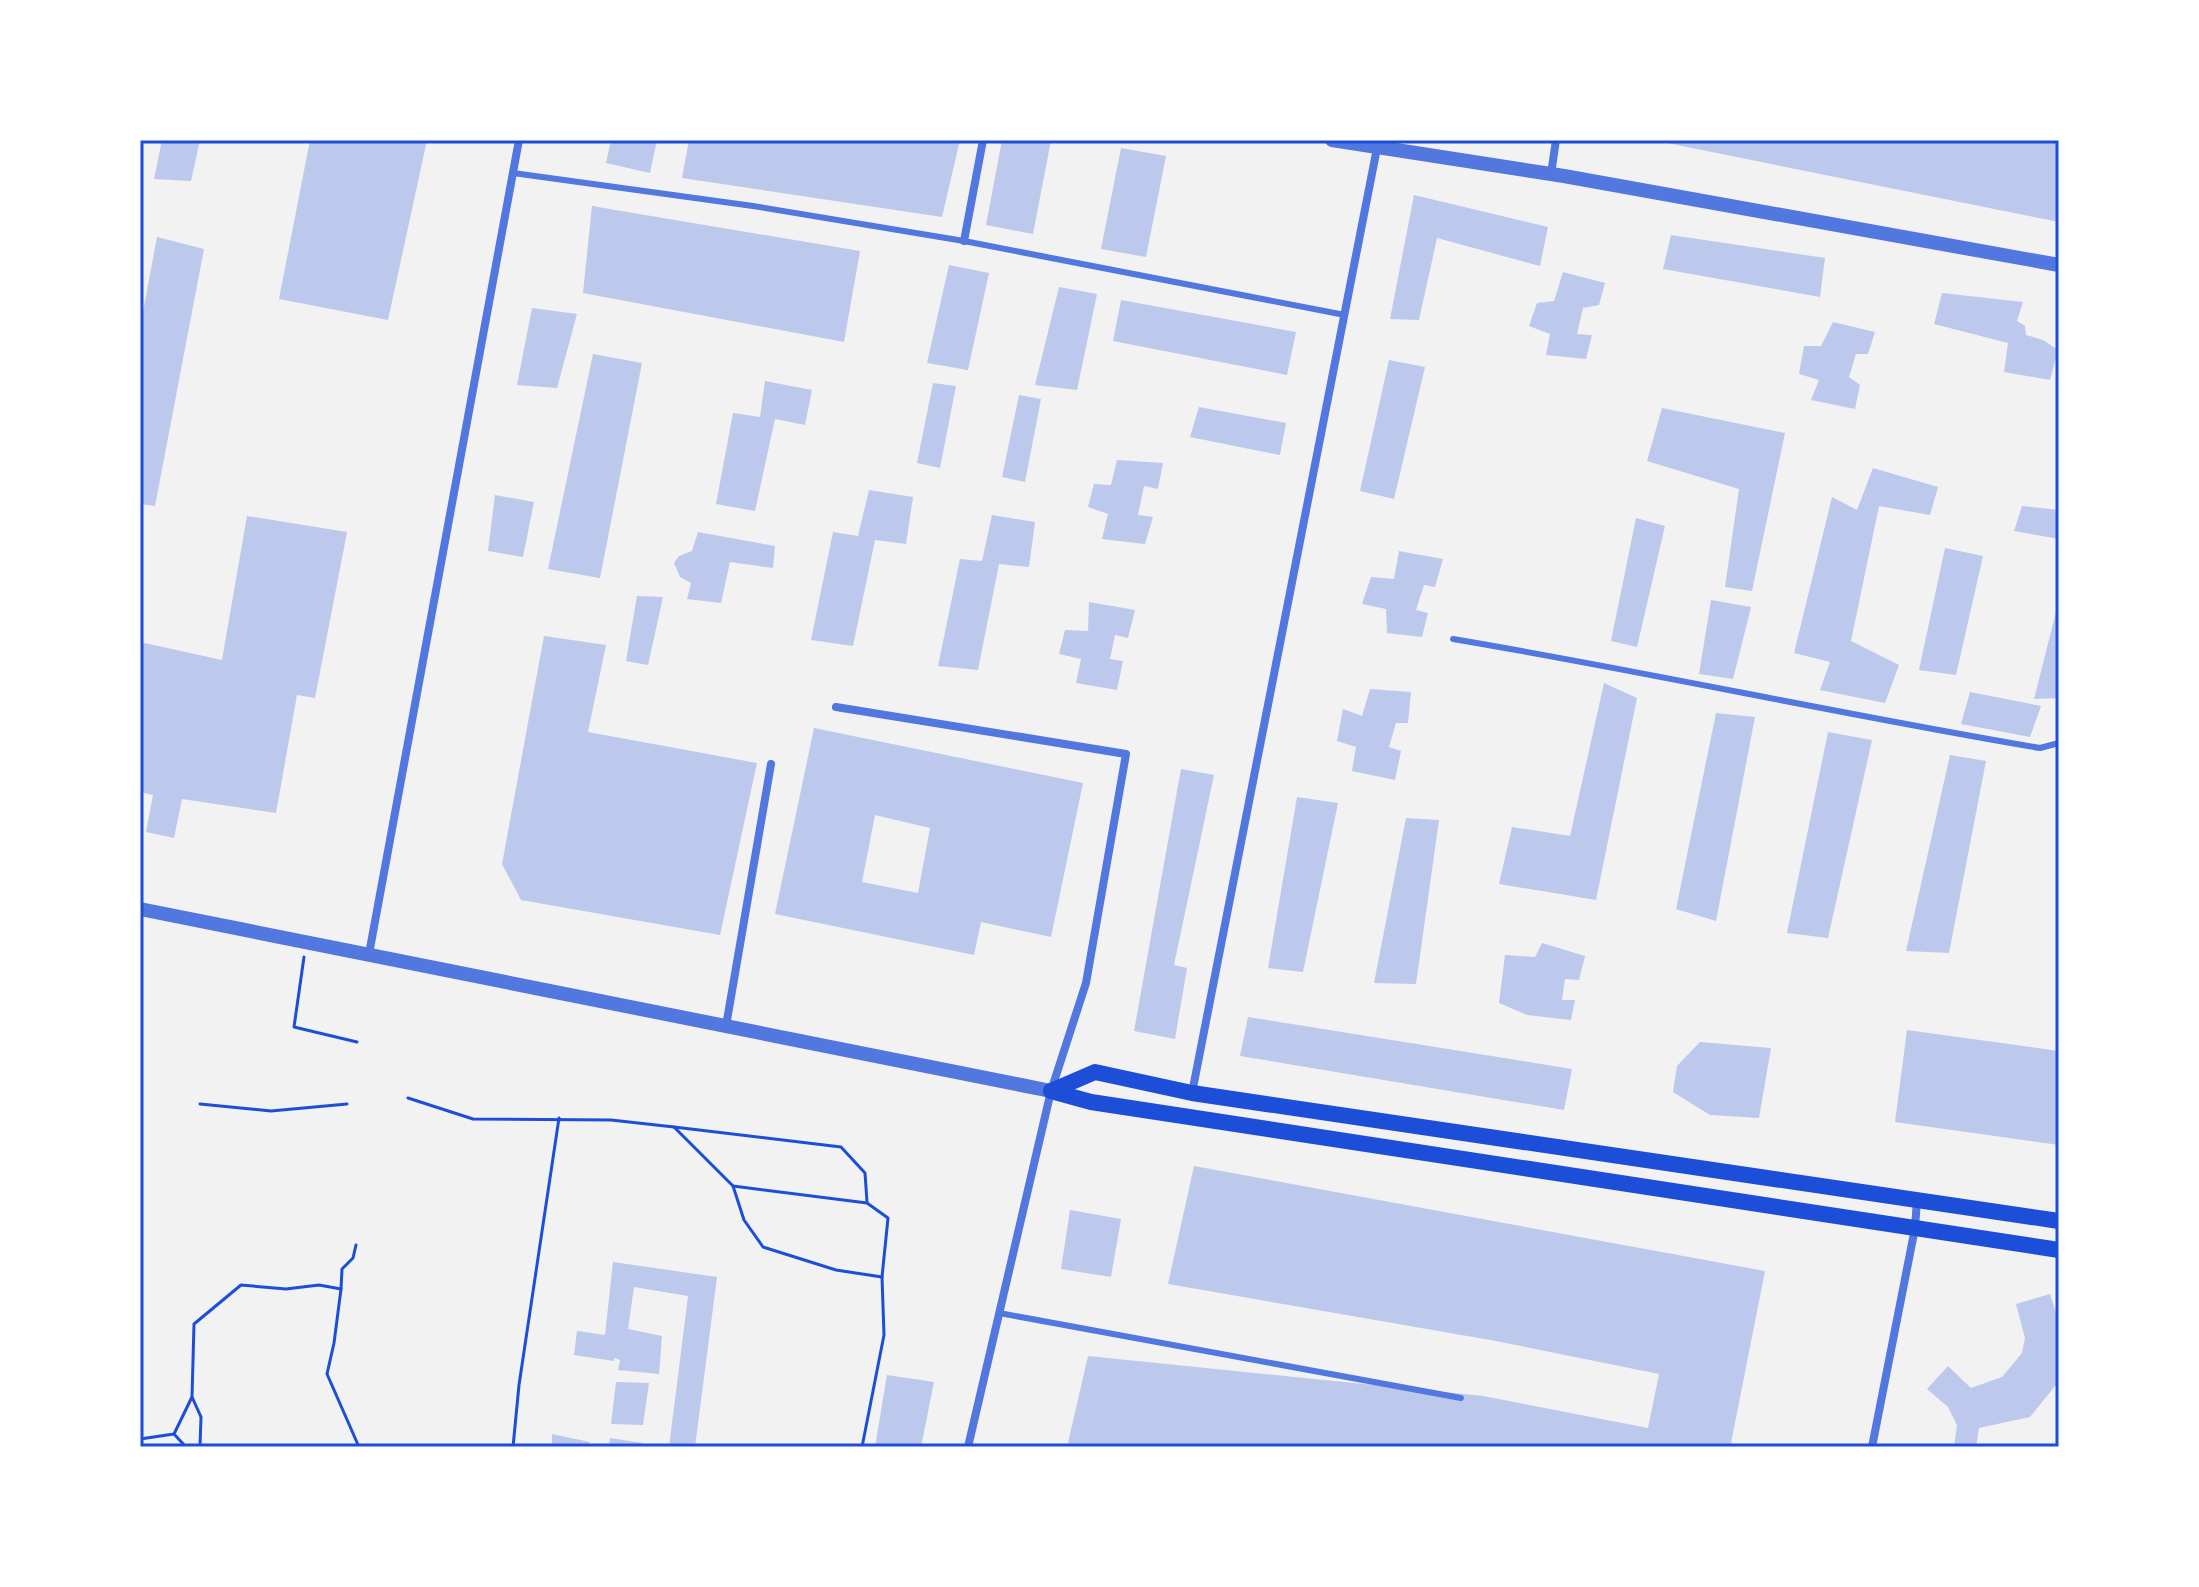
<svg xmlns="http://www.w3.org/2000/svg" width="2199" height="1587" font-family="Cabin,sans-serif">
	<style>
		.building { fill: #bdc9ec; fill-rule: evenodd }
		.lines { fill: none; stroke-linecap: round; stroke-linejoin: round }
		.path { stroke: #1d4ed8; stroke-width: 3 }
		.service { stroke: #5277de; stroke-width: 6 }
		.minor { stroke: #5277de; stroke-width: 8 }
		.tertiary { stroke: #5277de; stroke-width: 14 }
		.secondary { stroke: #1d4ed8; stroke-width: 16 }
		.neatline { fill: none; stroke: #1d4ed8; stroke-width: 3 }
	</style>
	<rect width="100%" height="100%" fill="#f2f2f2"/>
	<g class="building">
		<path d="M 162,140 L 200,140 L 191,181 L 154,179 Z"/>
		<path d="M 310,140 L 427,140 L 388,320 L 279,299 Z"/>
		<path d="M 611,140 L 657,140 L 650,173 L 606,163 Z"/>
		<path d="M 689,140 L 960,140 L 942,217 L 682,178 Z"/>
		<path d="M 1002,140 L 1051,140 L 1033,234 L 986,225 Z"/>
		<path d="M 1657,140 L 2059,140 L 2059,222 L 1657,141 Z"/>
		<path d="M 1121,148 L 1166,156 L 1146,257 L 1101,249 Z"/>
		<path d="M 1414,195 L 1548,227 L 1540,266 L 1437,238 L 1419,320 L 1390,319 Z"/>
		<path d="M 592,206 L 860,251 L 844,342 L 583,293 Z"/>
		<path d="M 1671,235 L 1825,258 L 1820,297 L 1663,269 Z"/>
		<path d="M 157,237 L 204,249 L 155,506 L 140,504 L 140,328 Z"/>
		<path d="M 949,265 L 989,273 L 968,370 L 927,363 Z"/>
		<path d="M 1563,272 L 1605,283 L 1599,305 L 1583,308 L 1577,334 L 1592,335 L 1586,359 L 1546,355 L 1550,334 L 1529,326 L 1537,303 L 1554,301 Z"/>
		<path d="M 1059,287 L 1097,294 L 1077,390 L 1035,385 Z"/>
		<path d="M 1942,293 L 2023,302 L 2017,321 L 2025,326 L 2026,335 L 2043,340 L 2058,350 L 2050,380 L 2004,372 L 2008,343 L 1934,324 Z"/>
		<path d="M 1121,300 L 1296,332 L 1287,375 L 1113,341 Z"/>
		<path d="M 532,308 L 577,314 L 557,388 L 517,385 Z"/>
		<path d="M 1833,322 L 1875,332 L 1868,354 L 1856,354 L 1849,377 L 1860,385 L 1855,409 L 1811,400 L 1819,380 L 1799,374 L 1804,346 L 1821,346 Z"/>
		<path d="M 593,354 L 642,363 L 600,578 L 548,569 Z"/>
		<path d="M 1389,360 L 1425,367 L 1394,499 L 1360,491 Z"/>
		<path d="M 765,381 L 812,390 L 805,425 L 775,419 L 755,511 L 716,504 L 733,413 L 760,417 Z"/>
		<path d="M 933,383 L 956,386 L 940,468 L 917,463 Z"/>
		<path d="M 1019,395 L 1041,399 L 1025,482 L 1002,477 Z"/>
		<path d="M 1199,407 L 1286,423 L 1280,455 L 1190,437 Z"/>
		<path d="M 1662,408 L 1785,433 L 1752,591 L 1725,587 L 1739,489 L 1647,461 Z"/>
		<path d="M 1117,460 L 1163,463 L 1158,489 L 1144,486 L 1138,515 L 1153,517 L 1145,544 L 1102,539 L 1108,514 L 1088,507 L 1094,484 L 1111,485 Z"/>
		<path d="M 1873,468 L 1938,487 L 1930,515 L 1879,506 L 1851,641 L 1899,665 L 1885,703 L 1820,690 L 1830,662 L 1794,653 L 1832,497 L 1857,510 Z"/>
		<path d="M 869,490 L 913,497 L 906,544 L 875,540 L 853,646 L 811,640 L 833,532 L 858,536 Z"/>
		<path d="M 495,495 L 534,502 L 523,557 L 488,551 Z"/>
		<path d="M 2022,506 L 2059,510 L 2059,539 L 2014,531 Z"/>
		<path d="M 992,515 L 1035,522 L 1029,567 L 999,564 L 978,670 L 938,666 L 960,559 L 982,561 Z"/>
		<path d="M 247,516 L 347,532 L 315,698 L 297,695 L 276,813 L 182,799 L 174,838 L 146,832 L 153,795 L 140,792 L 140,642 L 222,660 Z"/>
		<path d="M 1636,518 L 1665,526 L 1637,647 L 1611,641 Z"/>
		<path d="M 698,532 L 775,546 L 773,568 L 730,562 L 721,603 L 687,599 L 691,583 L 680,577 L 674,563 L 679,556 L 692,551 Z"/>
		<path d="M 1945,548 L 1983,556 L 1956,675 L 1919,670 Z"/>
		<path d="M 1399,551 L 1443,559 L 1435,587 L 1424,585 L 1416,610 L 1428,613 L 1422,637 L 1387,633 L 1386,609 L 1362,604 L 1371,577 L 1394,579 Z"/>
		<path d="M 637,596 L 663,597 L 648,665 L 626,661 Z"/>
		<path d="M 1711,600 L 1751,607 L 1733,679 L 1699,674 Z"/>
		<path d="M 1089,602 L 1135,610 L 1128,638 L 1115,635 L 1110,659 L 1123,661 L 1117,690 L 1076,683 L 1081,659 L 1059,654 L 1065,630 L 1088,631 Z"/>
		<path d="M 2058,604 L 2059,698 L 2034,699 Z"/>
		<path d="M 544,636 L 606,645 L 588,732 L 757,763 L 720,935 L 521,900 L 502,864 Z"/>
		<path d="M 1604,683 L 1637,698 L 1596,900 L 1499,884 L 1512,827 L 1570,836 Z"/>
		<path d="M 1370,689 L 1411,692 L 1408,723 L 1396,723 L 1389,747 L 1401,751 L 1395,780 L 1352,771 L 1356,747 L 1337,741 L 1343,709 L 1362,716 Z"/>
		<path d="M 1970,692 L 2041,706 L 2030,737 L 1961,724 Z"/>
		<path d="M 1716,713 L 1755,717 L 1716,921 L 1676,909 Z"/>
		<path d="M 814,728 L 1083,783 L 1051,937 L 981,922 L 974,955 L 775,914 ZM 875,815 L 930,828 L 918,893 L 862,882 Z"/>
		<path d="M 1828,732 L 1872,740 L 1828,938 L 1787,933 Z"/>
		<path d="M 1950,755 L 1986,761 L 1949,953 L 1906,951 Z"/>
		<path d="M 1181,769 L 1214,775 L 1174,965 L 1187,968 L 1175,1039 L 1134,1031 Z"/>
		<path d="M 1297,797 L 1338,803 L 1303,972 L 1268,968 Z"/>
		<path d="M 1406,818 L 1439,820 L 1416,984 L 1374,983 Z"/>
		<path d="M 1542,943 L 1585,956 L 1579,980 L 1565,979 L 1562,1000 L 1575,1000 L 1571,1020 L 1527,1015 L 1499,1003 L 1505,955 L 1535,957 Z"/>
		<path d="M 1248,1017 L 1572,1069 L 1564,1110 L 1240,1056 Z"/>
		<path d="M 1907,1030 L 2059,1051 L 2059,1145 L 1895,1122 Z"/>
		<path d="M 1700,1042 L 1771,1048 L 1759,1118 L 1710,1115 L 1673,1092 L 1677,1066 Z"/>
		<path d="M 1194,1166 L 1765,1271 L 1731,1443 L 1743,1447 L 1067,1447 L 1088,1356 L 1483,1396 L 1648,1428 L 1659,1374 L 1496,1341 L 1168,1284 Z"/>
		<path d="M 1070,1210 L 1121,1219 L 1111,1277 L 1061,1269 Z"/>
		<path d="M 613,1262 L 717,1277 L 695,1447 L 669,1447 L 688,1296 L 634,1287 L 628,1329 L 662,1336 L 659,1374 L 618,1370 L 620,1360 L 614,1358 L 614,1361 L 574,1355 L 577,1331 L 605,1335 Z"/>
		<path d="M 2050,1294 L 2059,1322 L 2059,1387 L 2055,1386 L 2030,1417 L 1979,1428 L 1976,1447 L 1954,1447 L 1957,1425 L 1948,1407 L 1927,1389 L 1948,1366 L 1971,1388 L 2002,1377 L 2022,1353 L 2025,1338 L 2016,1304 Z"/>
		<path d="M 887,1375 L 934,1382 L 921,1447 L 875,1447 Z"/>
		<path d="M 616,1382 L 649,1383 L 643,1425 L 611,1424 Z"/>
		<path d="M 552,1434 L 590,1442 L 589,1447 L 552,1447 Z"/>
		<path d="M 610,1438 L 643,1443 L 643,1447 L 609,1447 Z"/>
	</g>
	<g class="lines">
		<g class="path">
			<path d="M 304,957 L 294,1027 L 357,1042"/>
			<path d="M 408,1098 L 473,1119 L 611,1120 L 674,1127 L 733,1186 L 867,1203 L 888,1218 L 882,1277 L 884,1335 L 862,1447"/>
			<path d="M 200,1104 L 271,1111 L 347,1104"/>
			<path d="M 674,1127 L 841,1147 L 865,1173 L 867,1202"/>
			<path d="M 733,1186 L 744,1220 L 763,1247 L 836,1270 L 882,1277"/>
			<path d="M 341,1289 L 342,1269 L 353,1258 L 356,1245"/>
			<path d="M 192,1397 L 201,1417 L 200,1446"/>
			<path d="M 174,1434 L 186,1447"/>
			<path d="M 140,1439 L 174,1434 L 192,1397 L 194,1324 L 241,1285 L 286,1289 L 319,1285 L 341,1289 L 334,1343 L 327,1374 L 359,1447"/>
			<path d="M 199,1447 L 207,1447"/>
			<path d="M 513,1447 L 519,1385 L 559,1118"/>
		</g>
		<g class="service">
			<path d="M 513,173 L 753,206 L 964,241 L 1345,315"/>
			<path d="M 1453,639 C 1649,672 1844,715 2040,748 L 2059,743"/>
			<path d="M 999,1313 L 1461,1398"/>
		</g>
		<g class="minor">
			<path d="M 1551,174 L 1556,140"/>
			<path d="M 964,241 L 983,140"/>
			<path d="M 836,707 L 1126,754 L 1086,983 L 1051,1091 L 968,1447"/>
			<path d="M 369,954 L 519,140"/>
			<path d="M 726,1026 L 771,764"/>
			<path d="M 1192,1093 L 1377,148"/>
			<path d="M 1872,1447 L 1915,1228 L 1917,1200"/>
		</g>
		<g class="tertiary">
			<path d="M 1332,140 L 1564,176 L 2059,265"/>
			<path d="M 140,909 L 1051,1091"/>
		</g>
		<g class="secondary">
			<path d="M 1051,1091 L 1095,1072 L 1192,1093 L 2059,1221"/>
			<path d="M 1051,1091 L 1091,1102 L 2059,1250"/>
		</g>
	</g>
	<rect width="2199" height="1587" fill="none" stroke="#ffffff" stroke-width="284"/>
	<rect x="142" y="142" width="1915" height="1303" class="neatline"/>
</svg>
